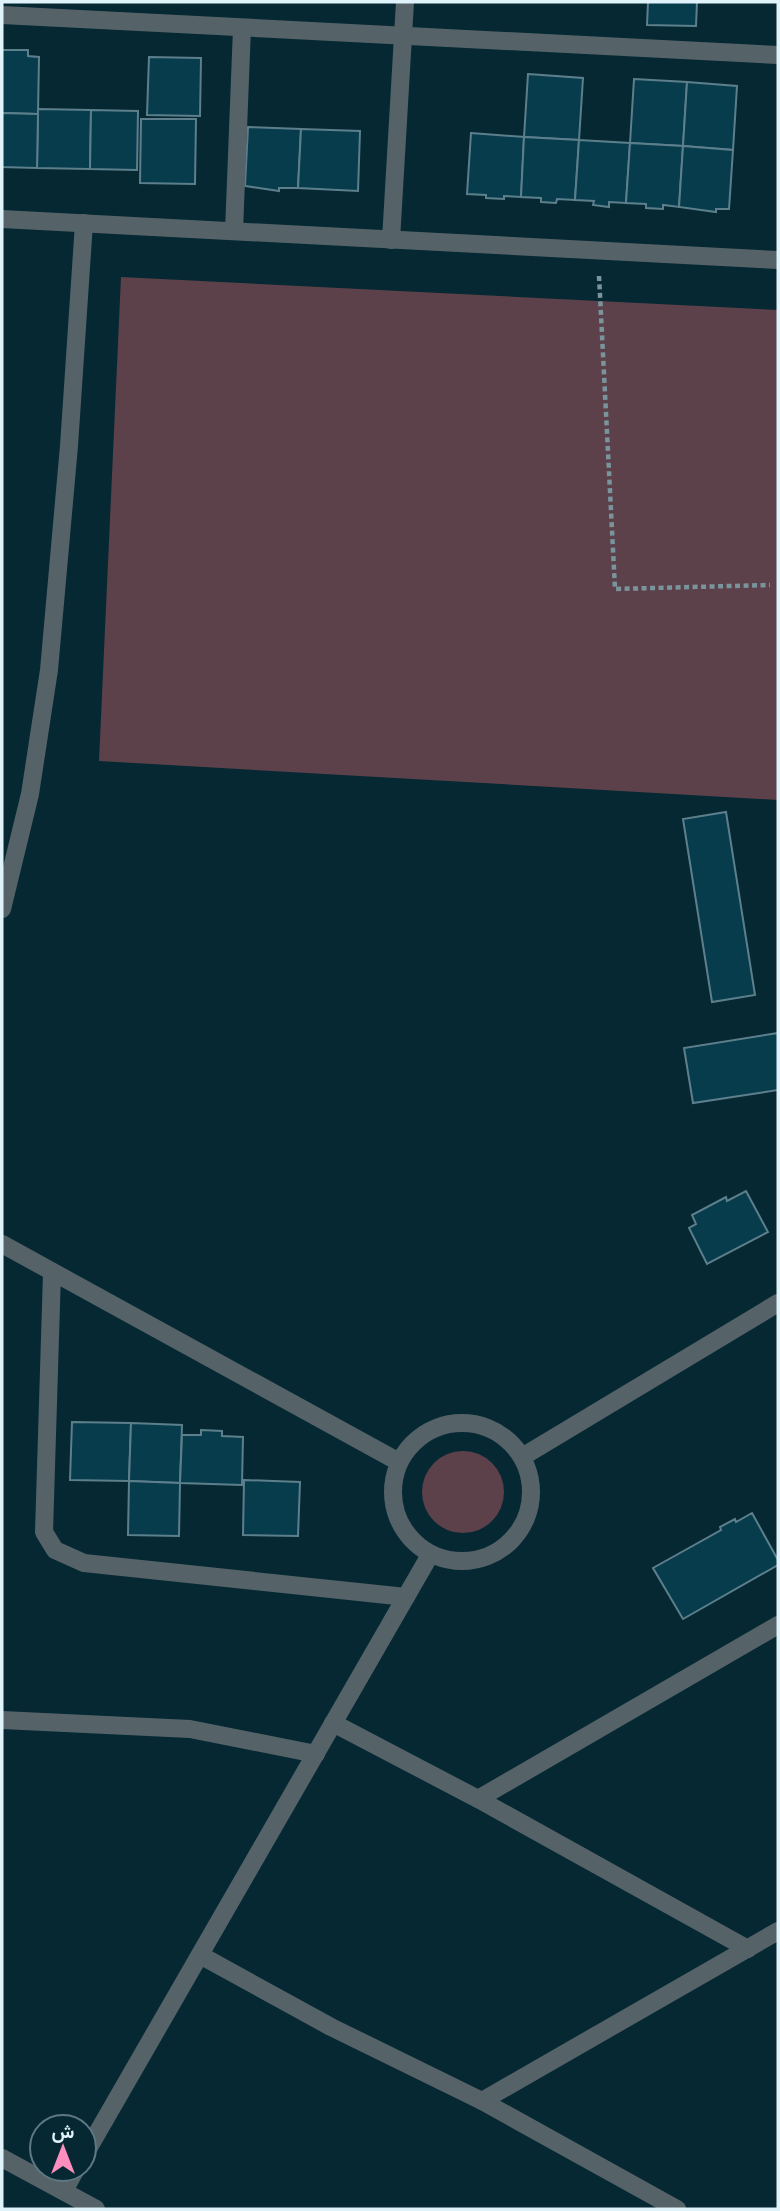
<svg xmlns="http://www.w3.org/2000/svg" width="780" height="2211" font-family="'Alegreya Sans',Vazirmatn,sans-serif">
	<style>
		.green { fill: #5c414b }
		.building { fill: #063c4c; stroke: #5d7f8c; stroke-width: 2 }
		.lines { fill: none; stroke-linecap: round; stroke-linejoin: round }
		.path { stroke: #7a949c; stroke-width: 4.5; stroke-dasharray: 5 3.5; stroke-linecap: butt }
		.minor { stroke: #556368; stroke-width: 18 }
	</style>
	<rect width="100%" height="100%" fill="#062833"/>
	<g class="green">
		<path d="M 121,277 L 778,310 L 778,800 L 99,761 Z"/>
		<circle cx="463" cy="1492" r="41"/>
	</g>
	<g class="building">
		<path d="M 648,2 L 697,2 L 696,26 L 647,25 Z"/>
		<path d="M 2,50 L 28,50 L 28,56 L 39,57 L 38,114 L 2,113 Z"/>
		<path d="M 149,57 L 201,58 L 200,116 L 147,115 Z"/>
		<path d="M 528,74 L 583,78 L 579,140 L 524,137 Z"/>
		<path d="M 634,79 L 687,82 L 683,146 L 630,143 Z"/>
		<path d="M 687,82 L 737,86 L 733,150 L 683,146 Z"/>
		<path d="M 38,109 L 91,110 L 90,169 L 37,168 Z"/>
		<path d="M 91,110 L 138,111 L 137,170 L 90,169 Z"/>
		<path d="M 2,113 L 38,114 L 37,168 L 2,167 Z"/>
		<path d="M 141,119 L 196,119 L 195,184 L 140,183 Z"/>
		<path d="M 248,127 L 301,129 L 298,188 L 279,188 L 279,191 L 245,186 Z"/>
		<path d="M 301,129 L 360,131 L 358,191 L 298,188 Z"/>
		<path d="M 471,133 L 524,137 L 521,197 L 504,196 L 504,199 L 486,198 L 486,195 L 467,194 Z"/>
		<path d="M 524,137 L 579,140 L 575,200 L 557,199 L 556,203 L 541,202 L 541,198 L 521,197 Z"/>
		<path d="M 579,140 L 630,143 L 626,203 L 609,202 L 609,207 L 593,205 L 594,201 L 575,200 Z"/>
		<path d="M 630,143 L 683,146 L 679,207 L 663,205 L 663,209 L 646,208 L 646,204 L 626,203 Z"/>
		<path d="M 683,146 L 733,150 L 729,209 L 716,209 L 716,212 L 679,207 Z"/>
		<path d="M 726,812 L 755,995 L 712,1002 L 683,819 Z"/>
		<path d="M 778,1033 L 778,1090 L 693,1103 L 684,1048 Z"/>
		<path d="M 746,1191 L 768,1232 L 707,1264 L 689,1228 L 696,1224 L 692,1215 L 726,1197 L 727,1201 Z"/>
		<path d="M 72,1422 L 131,1423 L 129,1481 L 70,1480 Z"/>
		<path d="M 131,1423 L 182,1425 L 180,1483 L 129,1481 Z"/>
		<path d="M 201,1430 L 222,1431 L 222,1436 L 243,1437 L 242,1485 L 180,1483 L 182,1435 L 201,1435 Z"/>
		<path d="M 244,1480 L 300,1482 L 298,1536 L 243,1535 Z"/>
		<path d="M 129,1481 L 180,1483 L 179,1536 L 128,1535 Z"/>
		<path d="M 752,1513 L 778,1560 L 778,1565 L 683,1619 L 653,1568 L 721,1530 L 720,1527 L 735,1519 L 736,1522 Z"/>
	</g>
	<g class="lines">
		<path class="path" d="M 599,276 L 615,589 L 770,585"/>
		<g class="minor">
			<path d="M 2,15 L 778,55"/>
			<path d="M 2,219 L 778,260"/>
			<path d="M 234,231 L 242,28"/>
			<path d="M 391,240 L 405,2"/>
			<path d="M 2,909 L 30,794 L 49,670 L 69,446 L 84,223"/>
			<path d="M 2,1244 L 399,1462"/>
			<path d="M 52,1273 L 44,1532 L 55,1550 L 84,1563 L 406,1597"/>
			<circle cx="462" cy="1492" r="69"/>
			<path d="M 522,1457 L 778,1303"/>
			<path d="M 2,1720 L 190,1729 L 316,1754"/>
			<path d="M 333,1723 L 478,1799 L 748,1949"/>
			<path d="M 478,1799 L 778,1625"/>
			<path d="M 200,1955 L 331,2027 L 482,2101 L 677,2209"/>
			<path d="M 482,2101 L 778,1931"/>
			<path d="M 84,2156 L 430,1555"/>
			<path d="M 2,2158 L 96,2209"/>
			<path d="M 64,2191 L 76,2169"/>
		</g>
	</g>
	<rect width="780" height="2211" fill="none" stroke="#e1f3fa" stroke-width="7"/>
	<g transform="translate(63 2148)"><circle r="33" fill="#062833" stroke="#5e7983" stroke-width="2"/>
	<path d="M0-5L12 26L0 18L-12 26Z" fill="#fe8ebd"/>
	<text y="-10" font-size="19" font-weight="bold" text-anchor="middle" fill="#e1f3fa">ش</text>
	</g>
</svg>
